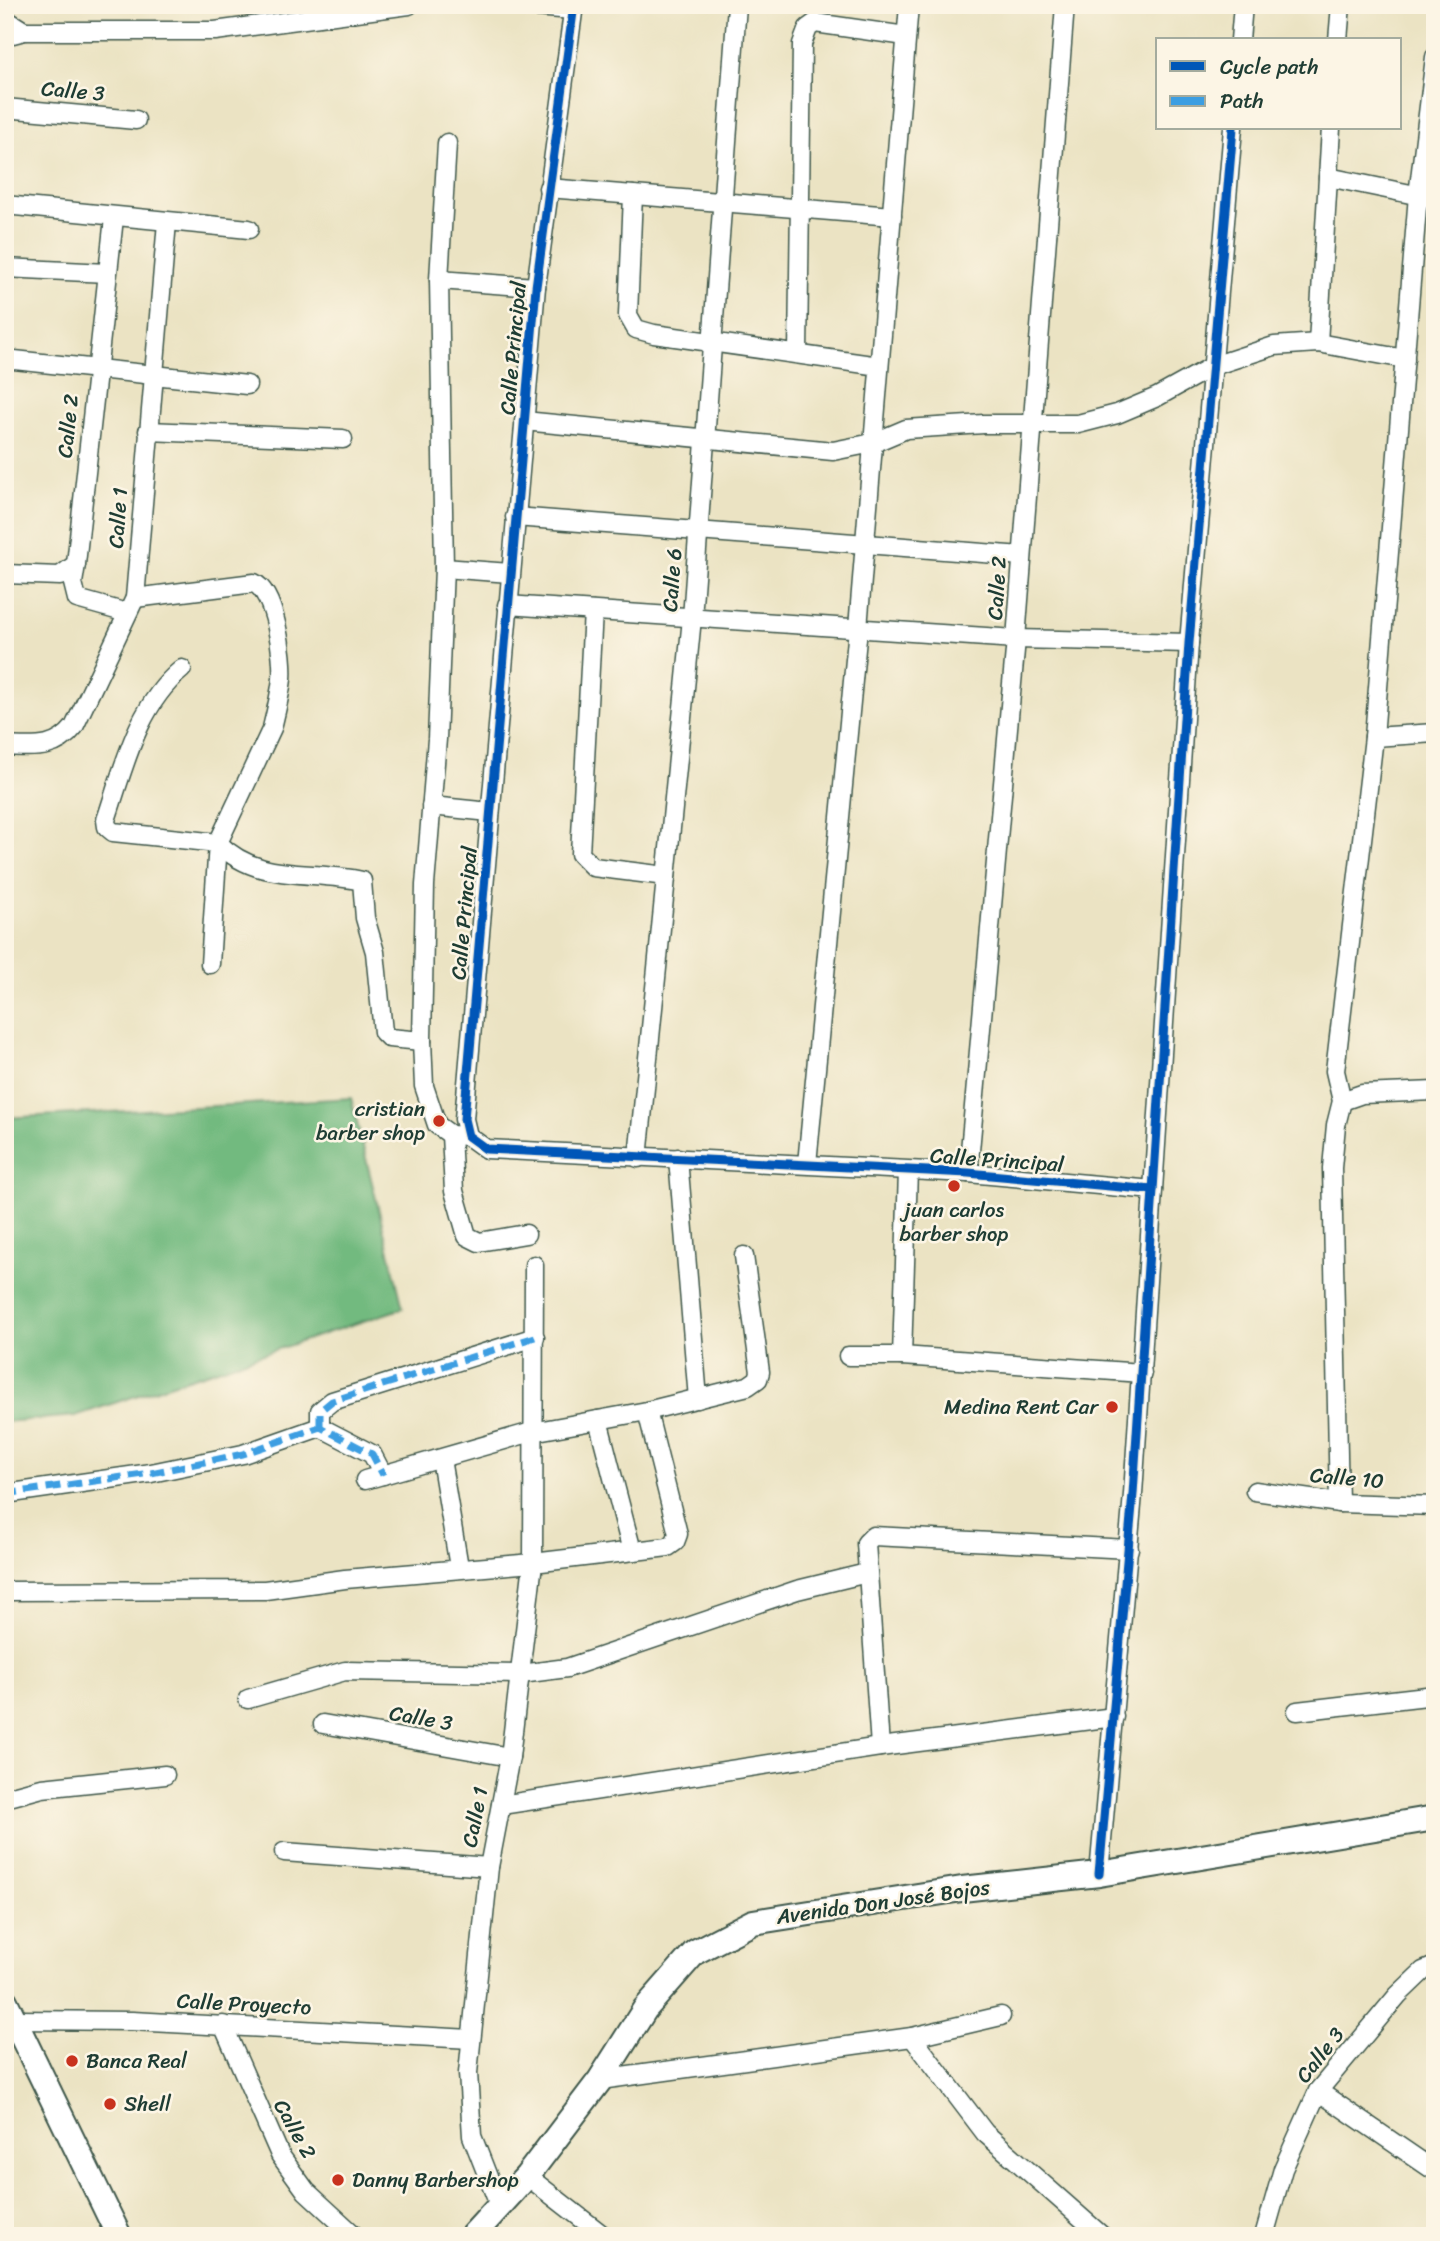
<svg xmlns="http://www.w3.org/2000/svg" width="1440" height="2241" font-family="Sriracha,sans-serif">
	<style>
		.forest { fill: #72ba7f; stroke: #487c5a; stroke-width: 2 }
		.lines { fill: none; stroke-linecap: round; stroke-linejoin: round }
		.street-casing { stroke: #3e5649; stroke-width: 21 }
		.secondary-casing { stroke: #3e5649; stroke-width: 28 }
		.street { stroke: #fff; stroke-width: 18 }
		.secondary { stroke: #fff; stroke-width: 24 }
		.quiet { stroke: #3c9ee2; stroke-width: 7; stroke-dasharray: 14 7; stroke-linecap: butt }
		.cycleway-casing { stroke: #fcf5e5; stroke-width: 13 }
		.cycleway { stroke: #0057b8; stroke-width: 9 }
		.poi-dot { fill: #c8321e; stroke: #fcf5e5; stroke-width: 2.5 }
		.labels { text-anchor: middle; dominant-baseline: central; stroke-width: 5; stroke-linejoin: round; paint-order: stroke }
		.street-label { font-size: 21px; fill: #1f3d34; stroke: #fcf5e5 }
		.poi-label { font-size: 21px; fill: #1f3d34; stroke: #fcf5e5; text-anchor: start }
	</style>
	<rect width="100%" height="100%" fill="#fcf5e5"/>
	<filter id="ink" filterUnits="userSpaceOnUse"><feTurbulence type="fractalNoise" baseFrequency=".0143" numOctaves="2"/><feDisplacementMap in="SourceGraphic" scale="14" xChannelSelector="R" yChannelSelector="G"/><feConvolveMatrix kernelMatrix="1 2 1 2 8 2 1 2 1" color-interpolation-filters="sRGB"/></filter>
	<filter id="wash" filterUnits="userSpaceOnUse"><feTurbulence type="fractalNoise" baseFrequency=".00686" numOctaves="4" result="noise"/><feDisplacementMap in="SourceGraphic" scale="28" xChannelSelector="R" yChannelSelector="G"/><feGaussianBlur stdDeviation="1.57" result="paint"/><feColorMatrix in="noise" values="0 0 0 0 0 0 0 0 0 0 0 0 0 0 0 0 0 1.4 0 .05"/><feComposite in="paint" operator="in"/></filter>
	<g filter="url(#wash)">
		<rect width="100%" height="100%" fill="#ebe3c3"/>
		<path class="forest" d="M 351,1098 L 403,1308 L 75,1416 L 5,1422 L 5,1118 Z"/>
	</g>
	<g filter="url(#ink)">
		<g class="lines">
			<defs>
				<g id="street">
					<path d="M 511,5 L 573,10"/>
					<path d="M 574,5 L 536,287 L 464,1119 L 468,1136 L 486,1149 L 968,1173 L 1153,1190"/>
					<path d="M 5,19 L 24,31"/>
					<path d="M 5,36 L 24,31 L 215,31 L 409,5"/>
					<path d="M 1240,40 L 1243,5"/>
					<path d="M 1338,40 L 1341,5"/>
					<path d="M 5,108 L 136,120"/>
					<path d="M 447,143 L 439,280 L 444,568 L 437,739 L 425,885 L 422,1041 L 424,1086 L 437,1125 L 451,1135 L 468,1136"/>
					<path d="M 1328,177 L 1435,199"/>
					<path d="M 548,188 L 892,216"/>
					<path d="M 633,195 L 628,315 L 636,329 L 654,334 L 879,366"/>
					<path d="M 5,205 L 249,229"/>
					<path d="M 5,268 L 107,273"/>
					<path d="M 439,280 L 536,287"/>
					<path d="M 1318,343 L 1331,128"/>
					<path d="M 798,354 L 802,44 L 808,28 L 815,23 L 906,36"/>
					<path d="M 5,359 L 247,385"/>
					<path d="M 524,421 L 833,451 L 873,443 L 906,429 L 984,424 L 1078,424 L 1117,414 L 1157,397 L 1213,366 L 1274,346 L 1318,343 L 1405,359"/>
					<path d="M 148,431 L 343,439"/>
					<path d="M 515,517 L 1022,556"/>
					<path d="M 76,564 L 73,583 L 77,599 L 127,613"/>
					<path d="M 444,568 L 510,573"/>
					<path d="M 5,574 L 60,576 L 76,564 L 114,218"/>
					<path d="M 135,598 L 254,583 C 275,592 284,657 282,679 C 280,695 276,712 272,728 L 218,843 C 259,884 310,869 362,881 L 365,918 L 375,952 L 383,1032 L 389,1038 L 422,1041"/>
					<path d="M 507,605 L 1016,639 L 1189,643"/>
					<path d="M 593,611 L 580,854 L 593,867 L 666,876"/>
					<path d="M 182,669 C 137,706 124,767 106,820 L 107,827 L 113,832 L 218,843 L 210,964"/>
					<path d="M 1374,737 L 1435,733"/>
					<path d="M 5,746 C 34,747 55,751 74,727 L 135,598 L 167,222"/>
					<path d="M 431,806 L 490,812"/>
					<path d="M 1342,1101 L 1362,1094 L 1435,1091"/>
					<path d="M 451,1135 L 454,1191 L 467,1236 L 479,1242 L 526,1234"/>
					<path d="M 638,1158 L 692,618 L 737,5"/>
					<path d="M 678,1158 L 698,1399"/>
					<path d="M 807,1164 L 858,628 L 909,5"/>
					<path d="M 968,1173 L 1016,639 L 1065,5"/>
					<path d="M 848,1356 L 902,1356 L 1142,1373"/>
					<path d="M 902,1356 L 908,1171"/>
					<path d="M 598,1420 L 632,1551"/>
					<path d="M 320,1427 L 320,1411 L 332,1401 L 535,1337"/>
					<path d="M 441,1459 L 459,1567"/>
					<path d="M 365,1480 L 532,1432 L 647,1411 L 748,1386 L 758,1379 L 760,1372 L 744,1256"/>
					<path d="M 1255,1491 L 1339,1503 L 1435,1506"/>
					<path d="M 5,1494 L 151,1473 L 243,1454 L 320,1427 L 372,1454 L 383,1475"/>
					<path d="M 1339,1503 L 1332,1168 L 1336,1125 L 1342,1101 L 1335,1071 L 1374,737 L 1418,195 L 1435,57"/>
					<path d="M 5,1591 L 265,1590 L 345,1579 L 533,1563 L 668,1547 L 675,1542 L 678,1534 L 647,1411"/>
					<path d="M 248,1699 L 345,1671 L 521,1674 L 567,1668 L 797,1590 L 867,1573"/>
					<path d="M 1297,1711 L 1435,1695"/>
					<path d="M 323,1724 L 510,1757"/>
					<path d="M 880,1747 L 866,1543 L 873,1536 L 1129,1549"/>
					<path d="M 5,1798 L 42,1788 L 165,1775"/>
					<path d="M 501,1805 L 880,1747 L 1114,1717"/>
					<path d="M 284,1852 L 489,1867"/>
					<path d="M 1099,1874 L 1133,1494 L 1189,643 L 1233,128"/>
					<path d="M 15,2020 L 132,2021 L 471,2039"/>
					<path d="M 223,2025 L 280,2155 L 306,2191 L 355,2236"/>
					<path d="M 912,2037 L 985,2133 L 1102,2236"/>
					<path d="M 600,2080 L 912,2037 L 1001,2016"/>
					<path d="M 1318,2091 L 1435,2171"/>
					<path d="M 527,2176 L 604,2236"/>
					<path d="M 499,2205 L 472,2136 L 468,2073 L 489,1867 L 510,1757 L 533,1563 L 534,1265"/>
					<path d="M 1264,2236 L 1283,2169 L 1318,2091 L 1398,1995 L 1423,1971 L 1435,1966"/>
				</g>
				<g id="secondary">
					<path d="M 5,2001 L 119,2236"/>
					<path d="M 472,2236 L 527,2176 L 600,2080 L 645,2009 L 695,1952 L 753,1922 L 962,1889 L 1099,1874 L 1435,1818"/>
				</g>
			</defs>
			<use href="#street" class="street-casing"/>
			<use href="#secondary" class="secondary-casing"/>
			<use href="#street" class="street"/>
			<use href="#secondary" class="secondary"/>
			<g class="quiet">
				<path d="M 320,1427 L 320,1411 L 332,1401 L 535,1337"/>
				<path d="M 5,1494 L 151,1473 L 243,1454 L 320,1427 L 372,1454 L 383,1475"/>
			</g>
			<defs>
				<g id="cycleway">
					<path d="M 574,5 L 536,287 L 464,1119 L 468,1136 L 486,1149 L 968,1173 L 1153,1190"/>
					<path d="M 1099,1874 L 1133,1494 L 1189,643 L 1233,128"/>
				</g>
			</defs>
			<use href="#cycleway" class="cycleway-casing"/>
			<use href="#cycleway" class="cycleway"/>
		</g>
	</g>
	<g class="poi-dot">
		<circle cx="439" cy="1121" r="7"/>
		<circle cx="954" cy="1186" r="7"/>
		<circle cx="1112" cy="1407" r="7"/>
		<circle cx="72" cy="2061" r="7"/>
		<circle cx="110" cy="2104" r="7"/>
		<circle cx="338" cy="2180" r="7"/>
	</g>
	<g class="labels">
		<g class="street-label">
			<text transform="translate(73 91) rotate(5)">Calle 3</text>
			<text transform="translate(513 348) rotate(-85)">Calle Principal</text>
			<text transform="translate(68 426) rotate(-84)">Calle 2</text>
			<text transform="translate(118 518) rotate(-86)">Calle 1</text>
			<text transform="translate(672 580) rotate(-86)">Calle 6</text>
			<text transform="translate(997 588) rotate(-86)">Calle 2</text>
			<text transform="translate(464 913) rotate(-85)">Calle Principal</text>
			<text transform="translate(997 1160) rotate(4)">Calle Principal</text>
			<text transform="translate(1347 1478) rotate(5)">Calle 10</text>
			<text transform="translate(421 1718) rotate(10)">Calle 3</text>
			<text transform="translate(475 1817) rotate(-79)">Calle 1</text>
			<text transform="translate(883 1902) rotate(-8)">Avenida Don José Bojos</text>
			<text transform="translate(244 2004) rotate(3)">Calle Proyecto</text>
			<text transform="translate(1320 2055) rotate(-52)">Calle 3</text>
			<text transform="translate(295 2129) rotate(61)">Calle 2</text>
		</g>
		<g class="poi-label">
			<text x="425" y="1109" text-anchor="end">cristian<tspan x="425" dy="24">barber shop</tspan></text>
			<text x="954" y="1210" text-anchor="middle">juan carlos<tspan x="954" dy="24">barber shop</tspan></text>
			<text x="1098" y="1407" text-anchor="end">Medina Rent Car</text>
			<text x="86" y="2061">Banca Real</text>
			<text x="124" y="2104">Shell</text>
			<text x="352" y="2180">Danny Barbershop</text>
		</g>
	</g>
	<rect width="1440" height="2241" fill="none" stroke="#fcf5e5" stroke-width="28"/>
	<rect x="1156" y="38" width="245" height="91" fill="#fcf5e5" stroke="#a4ab9e" stroke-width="2"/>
	<rect x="1170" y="61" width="35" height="10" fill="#0057b8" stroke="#a4ab9e" stroke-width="2"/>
	<text x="1220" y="74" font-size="21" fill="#1f3d34">Cycle path</text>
	<rect x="1170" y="96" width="35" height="10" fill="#3c9ee2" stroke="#a4ab9e" stroke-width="2"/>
	<text x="1220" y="108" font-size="21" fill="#1f3d34">Path</text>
</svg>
